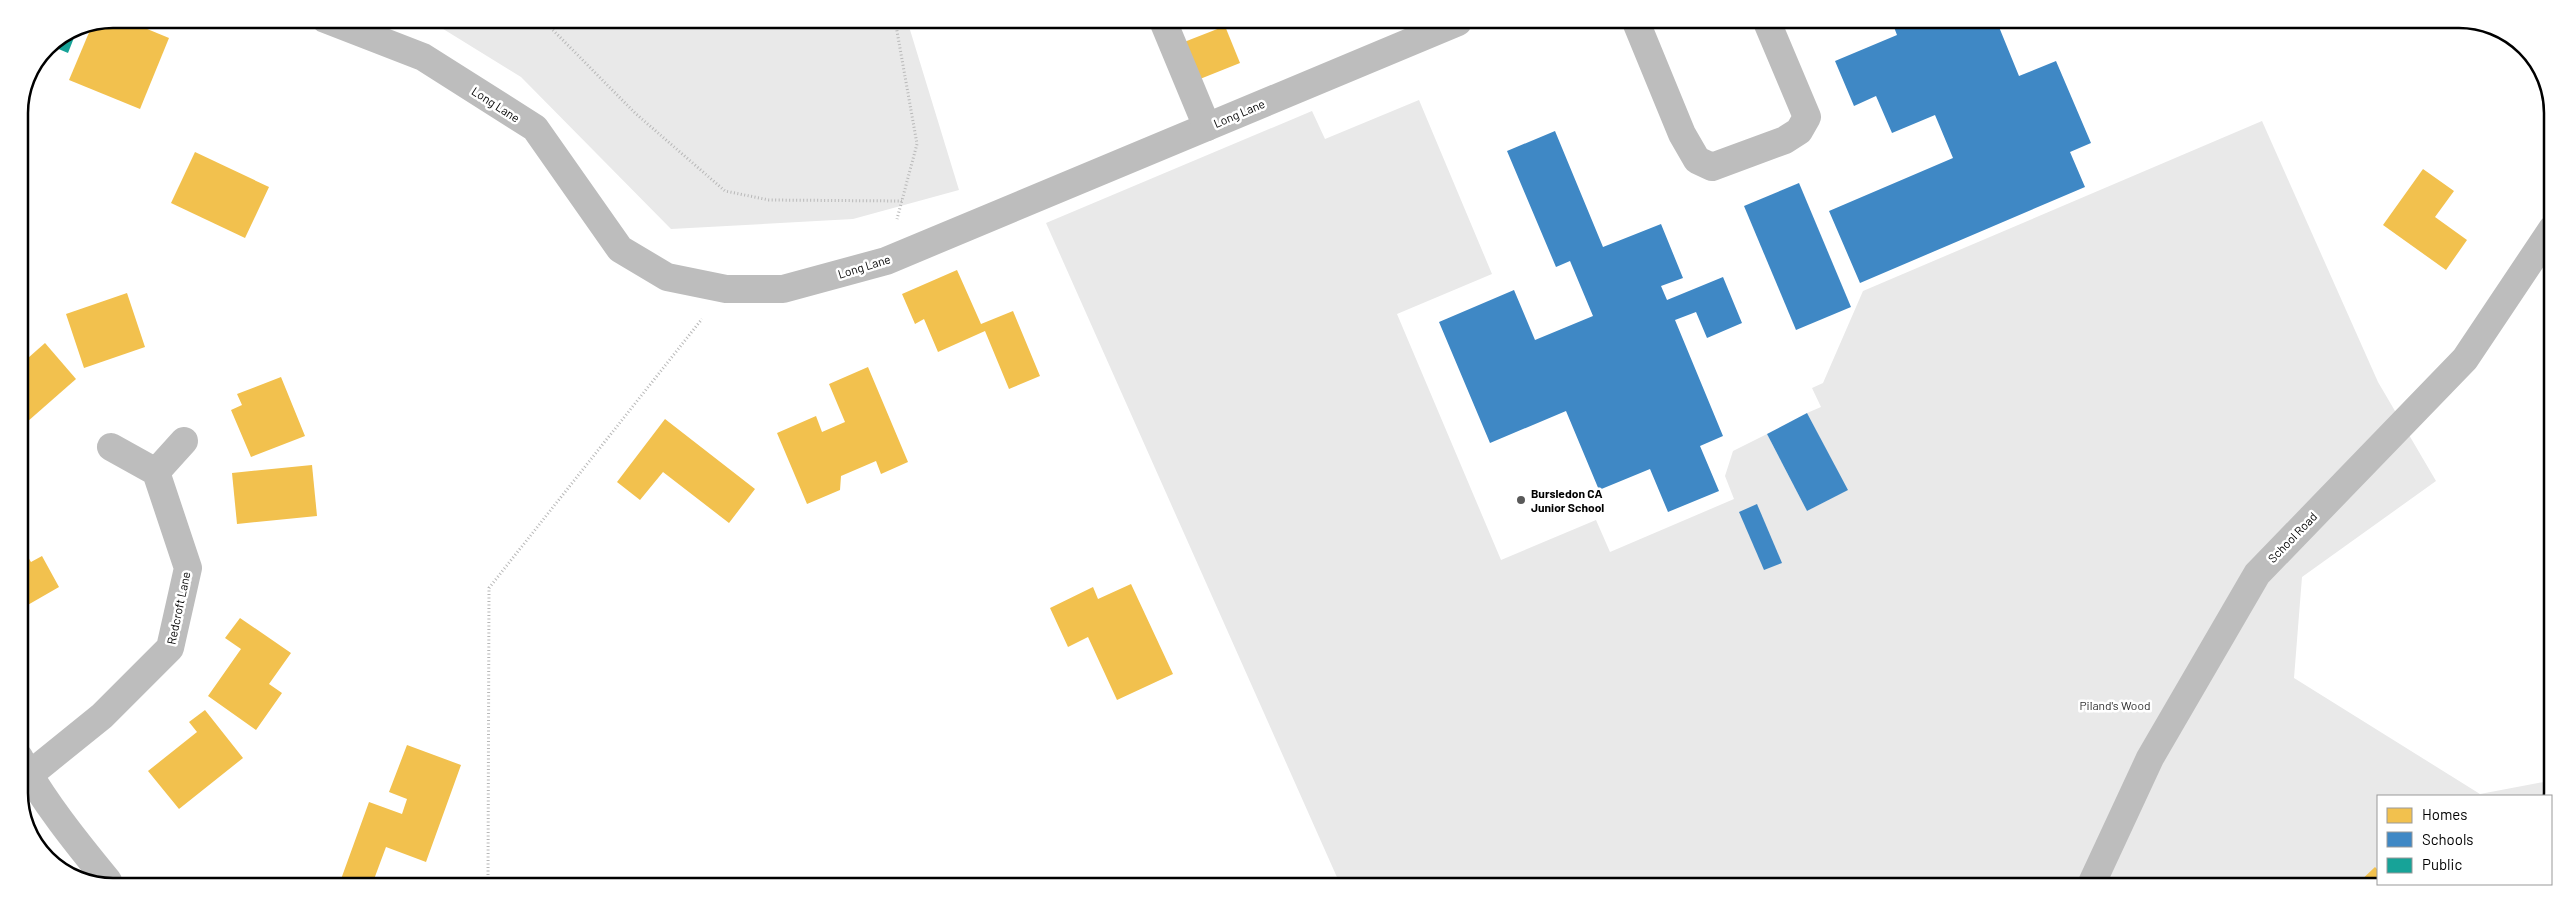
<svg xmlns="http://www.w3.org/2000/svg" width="2572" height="905" font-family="Barlow,sans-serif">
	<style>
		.green { fill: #e9e9e9 }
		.homes { fill: #f2c14e }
		.schools { fill: #3f88c5 }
		.public { fill: #17a398 }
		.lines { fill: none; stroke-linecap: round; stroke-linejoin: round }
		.stream { stroke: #bbb; stroke-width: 11 }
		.path { stroke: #b8b8b8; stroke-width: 3; stroke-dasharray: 1 2.5; stroke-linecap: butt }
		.minor { stroke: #bdbdbd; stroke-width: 28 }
		.poi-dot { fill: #595959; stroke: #fff; stroke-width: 2 }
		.labels { text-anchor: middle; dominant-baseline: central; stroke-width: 5; stroke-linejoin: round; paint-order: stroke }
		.street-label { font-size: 12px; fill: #000; stroke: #fff }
		.poi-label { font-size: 12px; font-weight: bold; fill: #000; stroke: #fff; text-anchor: start }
		.park-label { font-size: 12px; fill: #2e2e2e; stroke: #fff }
		.rim { fill: none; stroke: #000; stroke-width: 2.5 }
	</style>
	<rect width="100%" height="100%" fill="#fff"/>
	<g class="green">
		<path d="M 427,19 L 907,20 L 959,190 L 853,219 L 671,229 L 521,77 Z"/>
		<path d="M 1419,100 L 1492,274 L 1397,314 L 1501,560 L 1596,520 L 1610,552 L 1734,499 L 1725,476 L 1733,451 L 1767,434 L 1807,511 L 1847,490 L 1807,413 L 1821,407 L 1812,388 L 1823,383 L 1863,291 L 2262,121 L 2378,382 L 2436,481 L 2302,577 L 2294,678 L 2480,794 L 2549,781 L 2549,796 L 2378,796 L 2378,884 L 2467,884 L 2460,886 L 1340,884 L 1046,223 L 1312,111 L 1325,139 Z"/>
	</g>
	<g class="homes">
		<path d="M 113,19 L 123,19 L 169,38 L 140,109 L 69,80 L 93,23 Z"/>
		<path d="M 1330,21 L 1345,21 L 1333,27 Z"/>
		<path d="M 1225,26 L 1240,63 L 1195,81 L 1179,44 Z"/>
		<path d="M 195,152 L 269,187 L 245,238 L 171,203 Z"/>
		<path d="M 2423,169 L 2454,191 L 2435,217 L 2467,240 L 2446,270 L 2383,225 Z"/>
		<path d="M 957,270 L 981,324 L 1013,311 L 1040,376 L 1009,389 L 985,331 L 938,352 L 924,319 L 915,324 L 902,294 Z"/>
		<path d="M 127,293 L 145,347 L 84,368 L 66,314 Z"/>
		<path d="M 45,343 L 76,379 L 19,429 L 19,366 Z"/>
		<path d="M 868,367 L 908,462 L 881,474 L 876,461 L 841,476 L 840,490 L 807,504 L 777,433 L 816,416 L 822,432 L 845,422 L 829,384 Z"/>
		<path d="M 281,377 L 305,436 L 251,457 L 231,410 L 242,405 L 237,394 Z"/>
		<path d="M 665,419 L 755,489 L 729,523 L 663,472 L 640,500 L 617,482 Z"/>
		<path d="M 312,465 L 317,516 L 237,524 L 232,473 Z"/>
		<path d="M 19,542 L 31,562 L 42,556 L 59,587 L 19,610 Z"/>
		<path d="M 1131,584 L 1173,674 L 1117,700 L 1088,637 L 1068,647 L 1050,608 L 1093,587 L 1098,599 Z"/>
		<path d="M 240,618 L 291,653 L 269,684 L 282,693 L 256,730 L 208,696 L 241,649 L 225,638 Z"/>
		<path d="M 205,710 L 243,758 L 179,809 L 148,771 L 197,732 L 189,722 Z"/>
		<path d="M 407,745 L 461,765 L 426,862 L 386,847 L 373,882 L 340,882 L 369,802 L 402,814 L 407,799 L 389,792 Z"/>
		<path d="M 2375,867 L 2378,870 L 2378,884 L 2391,884 L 2393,886 L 2355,886 Z"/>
		<path d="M 2400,884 L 2449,884 L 2452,886 L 2398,886 Z"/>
	</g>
	<g class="schools">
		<path d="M 1892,22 L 2010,23 L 1999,27 L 2019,76 L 2056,61 L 2091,143 L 2070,152 L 2085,187 L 1860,283 L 1829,211 L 1953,158 L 1935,115 L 1892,133 L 1876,96 L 1854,106 L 1835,61 L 1897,35 Z"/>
		<path d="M 1555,131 L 1603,247 L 1661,224 L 1683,278 L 1661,286 L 1667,300 L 1723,277 L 1742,323 L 1707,338 L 1696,312 L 1675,320 L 1723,436 L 1700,446 L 1719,491 L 1668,512 L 1650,469 L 1599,490 L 1566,411 L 1490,443 L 1439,322 L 1514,290 L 1535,340 L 1593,316 L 1570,261 L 1556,267 L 1507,151 Z"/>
		<path d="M 1799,183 L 1851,307 L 1796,330 L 1744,206 Z"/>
		<path d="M 1807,413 L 1848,490 L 1807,511 L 1767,434 Z"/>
		<path d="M 1757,504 L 1782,563 L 1764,570 L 1739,512 Z"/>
	</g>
	<path class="public" d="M 79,25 L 68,53 L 49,45 L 77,26 Z"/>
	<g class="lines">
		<path class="stream" d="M 38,848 L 40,851"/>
		<g class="path">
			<path d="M 543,20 L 635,113 L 725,191 L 769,200 L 902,201"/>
			<path d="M 895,20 L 917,144 L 897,219"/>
			<path d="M 488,882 L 489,588 L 702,319"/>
		</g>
		<g class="minor">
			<path d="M 325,19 L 423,57 L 535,128 L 620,249 L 667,277 L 726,289 L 783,289 L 886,261 L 1458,22"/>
			<path d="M 1163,21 L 1207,127"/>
			<path d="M 1636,22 L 1682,134 L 1697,160 L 1712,167 L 1785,140 L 1799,131 L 1807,117 L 1767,22"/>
			<path d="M 156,472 L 184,441"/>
			<path d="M 19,757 C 43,801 76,842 108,881"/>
			<path d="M 29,775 L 102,716 L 170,648 L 188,568 L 156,472 L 111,447"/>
			<path d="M 2091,885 L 2150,758 L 2257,574 L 2465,359 L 2552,229"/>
		</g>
	</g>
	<circle class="poi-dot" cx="1521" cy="500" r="5"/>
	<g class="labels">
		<g class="street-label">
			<text transform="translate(496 104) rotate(33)">Long Lane</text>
			<text transform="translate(1239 113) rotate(-23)">Long Lane</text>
			<text transform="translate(864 266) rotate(-17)">Long Lane</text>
			<text transform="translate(2292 537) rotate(-46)">School Road</text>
			<text transform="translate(178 608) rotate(-78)">Redcroft Lane</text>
		</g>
		<g class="poi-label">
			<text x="1531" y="493">Bursledon CA<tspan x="1531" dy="14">Junior School</tspan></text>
		</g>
		<g class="park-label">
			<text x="2115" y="705">Piland's Wood</text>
		</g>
	</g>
	<path d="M0 0H2572V905H0ZM113 28H2459A85 85 0 0 1 2544 113V793A85 85 0 0 1 2459 878H113A85 85 0 0 1 28 793V113A85 85 0 0 1 113 28Z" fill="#fff" fill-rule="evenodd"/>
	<path class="rim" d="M113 28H2459A85 85 0 0 1 2544 113V793A85 85 0 0 1 2459 878H113A85 85 0 0 1 28 793V113A85 85 0 0 1 113 28Z"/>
	<rect x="2377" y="795" width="175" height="90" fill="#ffffff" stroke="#999999"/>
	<rect x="2387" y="808" width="25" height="15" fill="#f2c14e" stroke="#999999"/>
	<text x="2422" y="820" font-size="15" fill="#000000">Homes</text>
	<rect x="2387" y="832" width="25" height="15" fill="#3f88c5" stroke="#999999"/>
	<text x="2422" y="845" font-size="15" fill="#000000">Schools</text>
	<rect x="2387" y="858" width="25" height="15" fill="#17a398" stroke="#999999"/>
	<text x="2422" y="870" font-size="15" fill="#000000">Public</text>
</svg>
